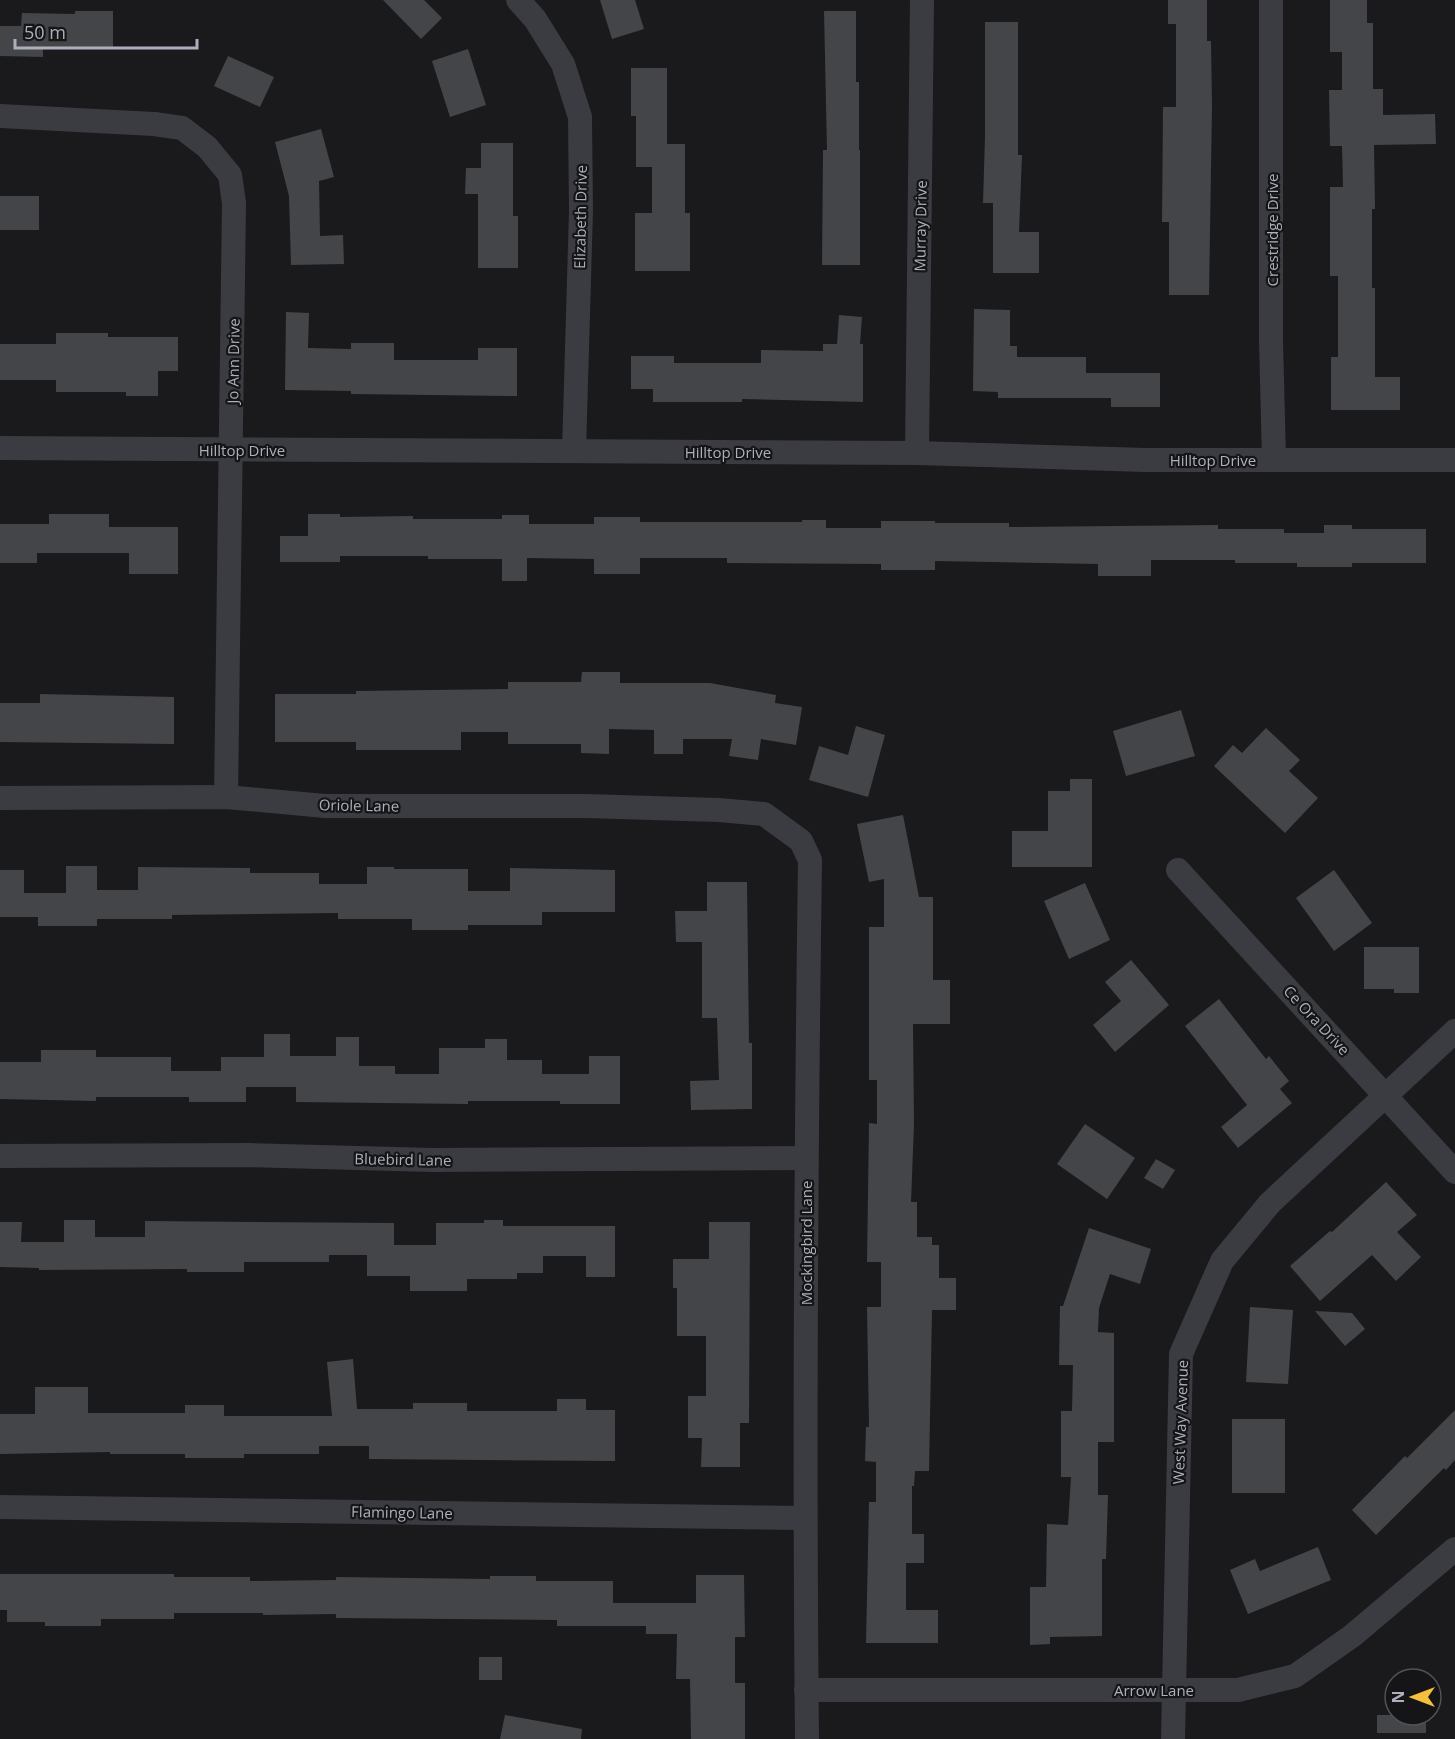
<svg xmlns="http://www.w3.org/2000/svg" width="1455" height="1739" font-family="'Open Sans',sans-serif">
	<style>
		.building { fill: #444549 }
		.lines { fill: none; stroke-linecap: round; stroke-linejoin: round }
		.street { stroke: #3b3c41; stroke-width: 24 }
		.labels { text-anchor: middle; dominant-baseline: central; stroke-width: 4.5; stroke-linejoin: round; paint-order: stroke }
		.street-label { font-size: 15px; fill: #adb0bc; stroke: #151517 }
	</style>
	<rect width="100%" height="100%" fill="#1a1a1c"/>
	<g class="building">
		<path d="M 383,0 L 424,0 L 442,18 L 421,39 Z"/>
		<path d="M 600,0 L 635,0 L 644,29 L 612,39 Z"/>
		<path d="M 1168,0 L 1207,0 L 1207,41 L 1211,41 L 1212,107 L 1209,295 L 1169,295 L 1169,222 L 1162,222 L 1163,107 L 1176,107 L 1176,24 L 1168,24 Z"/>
		<path d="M 1330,0 L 1367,0 L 1367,23 L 1373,23 L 1373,89 L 1383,89 L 1383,115 L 1435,114 L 1436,144 L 1374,145 L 1375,209 L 1372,209 L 1372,288 L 1375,288 L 1375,377 L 1400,377 L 1400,410 L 1331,410 L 1331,357 L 1338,357 L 1338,276 L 1330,276 L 1330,187 L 1343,187 L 1342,146 L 1330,146 L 1329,90 L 1342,90 L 1342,52 L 1330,52 Z"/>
		<path d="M 75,11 L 113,11 L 113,48 L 43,48 L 43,57 L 0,56 L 0,26 L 21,26 L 22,13 L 75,14 Z"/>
		<path d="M 824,11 L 856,11 L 856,82 L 859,82 L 859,150 L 860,150 L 860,265 L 822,265 L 823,150 L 827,150 Z"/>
		<path d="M 985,22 L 1018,22 L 1018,155 L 1022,155 L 1019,232 L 1039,232 L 1039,273 L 993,273 L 993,203 L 983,203 L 985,136 Z"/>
		<path d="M 468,49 L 486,105 L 450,117 L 432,61 Z"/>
		<path d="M 228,56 L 274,77 L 260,107 L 214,86 Z"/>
		<path d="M 631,68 L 667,68 L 667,144 L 685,144 L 685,213 L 690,213 L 690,271 L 635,271 L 635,213 L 652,213 L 652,167 L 636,167 L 636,116 L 631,116 Z"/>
		<path d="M 321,129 L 334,177 L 319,181 L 320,236 L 343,235 L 344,264 L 291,265 L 289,196 L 275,142 Z"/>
		<path d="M 481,143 L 513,143 L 513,216 L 518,216 L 518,268 L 478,268 L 478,194 L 465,194 L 466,168 L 481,168 Z"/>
		<rect x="0" y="196" width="39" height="34"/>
		<path d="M 974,309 L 1010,310 L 1010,346 L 1017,346 L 1017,357 L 1086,357 L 1086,373 L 1160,373 L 1160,407 L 1111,407 L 1111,398 L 998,398 L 998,392 L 973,391 Z"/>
		<path d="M 286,312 L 309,313 L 308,348 L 351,349 L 351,343 L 394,343 L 394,360 L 478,360 L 478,348 L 517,348 L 517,396 L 351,394 L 351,391 L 285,390 Z"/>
		<path d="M 839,315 L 862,317 L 860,344 L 863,344 L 863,402 L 742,399 L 742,402 L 653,402 L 653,389 L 631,389 L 631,356 L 674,356 L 674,363 L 761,363 L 761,350 L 823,351 L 823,344 L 837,344 Z"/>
		<path d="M 56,333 L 108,333 L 108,337 L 178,337 L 178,371 L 158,371 L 158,396 L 126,396 L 126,392 L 56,392 L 56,380 L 0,380 L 0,344 L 56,344 Z"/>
		<path d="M 49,514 L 109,514 L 109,527 L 178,527 L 178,574 L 129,574 L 129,553 L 37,553 L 37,563 L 0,563 L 0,524 L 49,524 Z"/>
		<path d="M 308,514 L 340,514 L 340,517 L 413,516 L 413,519 L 502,519 L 502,515 L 529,515 L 529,524 L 594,524 L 594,517 L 640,517 L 640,522 L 802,522 L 802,520 L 826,520 L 826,528 L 881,528 L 881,521 L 935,521 L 935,523 L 1009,523 L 1009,527 L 1218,525 L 1218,529 L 1284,529 L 1284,533 L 1324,533 L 1324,525 L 1352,525 L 1352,529 L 1426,529 L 1426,563 L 1352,563 L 1352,567 L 1297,567 L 1297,563 L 1235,563 L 1235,560 L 1151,560 L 1151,576 L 1098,576 L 1098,564 L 935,561 L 935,570 L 881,570 L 881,564 L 727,563 L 727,558 L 640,558 L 640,574 L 594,574 L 594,559 L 527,558 L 527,581 L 502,581 L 502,559 L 428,559 L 428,556 L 340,556 L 340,562 L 280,562 L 280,536 L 308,536 Z"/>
		<path d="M 582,672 L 620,672 L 620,683 L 710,683 L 776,695 L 775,703 L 802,707 L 796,745 L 761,739 L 758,760 L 729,756 L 732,739 L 683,739 L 683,754 L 654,754 L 654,730 L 609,729 L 609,754 L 581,753 L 581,744 L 508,744 L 508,732 L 461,732 L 461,750 L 356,750 L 356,742 L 275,742 L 275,694 L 356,694 L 356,691 L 508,689 L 508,682 L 581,682 Z"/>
		<path d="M 40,694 L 174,697 L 174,744 L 0,742 L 0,703 L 40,703 Z"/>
		<path d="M 1181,710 L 1195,756 L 1126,776 L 1113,731 Z"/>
		<path d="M 856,726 L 885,735 L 868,797 L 809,780 L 819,746 L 848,755 Z"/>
		<path d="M 1266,728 L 1300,760 L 1289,771 L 1318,798 L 1285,833 L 1214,766 L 1233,745 L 1242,753 Z"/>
		<path d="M 1070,779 L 1092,779 L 1092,867 L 1012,867 L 1012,831 L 1048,831 L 1048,791 L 1070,791 Z"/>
		<path d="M 903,815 L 919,897 L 933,897 L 933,980 L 950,980 L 950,1024 L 913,1024 L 914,1124 L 911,1202 L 917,1202 L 917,1237 L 932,1237 L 932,1245 L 939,1245 L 939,1278 L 956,1278 L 956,1310 L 932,1310 L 929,1471 L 915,1471 L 914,1486 L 912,1486 L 912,1534 L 924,1534 L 924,1563 L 906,1563 L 906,1610 L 938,1610 L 938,1643 L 866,1643 L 869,1502 L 876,1502 L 876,1462 L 865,1461 L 866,1427 L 869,1427 L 867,1307 L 881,1307 L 881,1262 L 867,1262 L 869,1123 L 877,1124 L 877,1080 L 869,1080 L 869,927 L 884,927 L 884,879 L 869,882 L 857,824 Z"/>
		<path d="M 66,866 L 97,866 L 97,890 L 138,890 L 138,867 L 250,868 L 250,873 L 319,873 L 319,884 L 367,884 L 367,867 L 394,867 L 394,869 L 468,869 L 468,891 L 510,891 L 510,868 L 615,870 L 615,912 L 542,912 L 542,925 L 468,925 L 468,930 L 412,930 L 412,919 L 338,919 L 338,913 L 172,915 L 172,919 L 97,919 L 97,926 L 38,926 L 38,917 L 0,917 L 0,870 L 24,870 L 24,893 L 66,893 Z"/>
		<path d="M 1334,870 L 1372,923 L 1334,951 L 1296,898 Z"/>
		<path d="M 707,882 L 747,882 L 749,1043 L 752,1043 L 752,1109 L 691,1110 L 690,1081 L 719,1080 L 717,1018 L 702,1018 L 702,942 L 676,942 L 675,911 L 707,911 Z"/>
		<path d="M 1085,883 L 1110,940 L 1069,959 L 1044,901 Z"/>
		<path d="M 1364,947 L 1419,947 L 1419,993 L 1394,993 L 1394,989 L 1364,989 Z"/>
		<path d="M 1131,960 L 1169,1005 L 1115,1052 L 1093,1025 L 1121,1001 L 1105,982 Z"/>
		<path d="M 1219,999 L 1266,1059 L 1269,1056 L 1289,1081 L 1280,1089 L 1292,1103 L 1238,1148 L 1221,1127 L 1247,1105 L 1185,1026 Z"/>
		<path d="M 264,1034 L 290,1034 L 290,1056 L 336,1056 L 336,1037 L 359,1037 L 359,1066 L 395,1066 L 395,1074 L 439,1074 L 439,1048 L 485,1048 L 485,1039 L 507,1039 L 507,1060 L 542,1060 L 542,1074 L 589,1074 L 589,1056 L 620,1056 L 620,1104 L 560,1104 L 560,1101 L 468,1101 L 468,1104 L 296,1102 L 296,1087 L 246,1087 L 246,1102 L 189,1102 L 189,1097 L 96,1097 L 96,1101 L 0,1099 L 0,1062 L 41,1062 L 41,1050 L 96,1050 L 96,1057 L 171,1057 L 171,1071 L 221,1071 L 221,1057 L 264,1057 Z"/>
		<path d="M 1085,1124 L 1135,1158 L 1107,1199 L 1057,1164 Z"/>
		<path d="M 1156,1159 L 1175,1170 L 1163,1189 L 1144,1178 Z"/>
		<path d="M 1386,1182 L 1417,1215 L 1397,1232 L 1421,1257 L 1396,1281 L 1372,1255 L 1320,1301 L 1290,1266 L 1330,1231 L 1332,1232 Z"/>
		<path d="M 64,1220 L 95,1220 L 95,1237 L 145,1237 L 145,1221 L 394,1223 L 394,1245 L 436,1245 L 436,1223 L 484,1223 L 484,1220 L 503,1220 L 503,1226 L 615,1226 L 615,1277 L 586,1277 L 586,1256 L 543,1256 L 543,1273 L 517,1273 L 517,1279 L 467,1279 L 467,1291 L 410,1291 L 410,1276 L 367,1276 L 367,1255 L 329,1255 L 329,1262 L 244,1262 L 244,1272 L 187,1272 L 187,1269 L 39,1270 L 39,1268 L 0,1267 L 0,1222 L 22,1222 L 21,1242 L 64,1242 Z"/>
		<path d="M 709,1222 L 750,1222 L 749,1423 L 740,1423 L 740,1467 L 701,1467 L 702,1438 L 688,1438 L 688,1396 L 706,1396 L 706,1336 L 677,1336 L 677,1288 L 673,1288 L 673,1259 L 709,1259 Z"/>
		<path d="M 1089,1228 L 1151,1249 L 1140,1284 L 1110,1274 L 1099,1308 L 1098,1332 L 1114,1333 L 1114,1442 L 1098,1442 L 1098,1495 L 1108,1495 L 1106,1559 L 1102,1559 L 1102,1636 L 1050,1637 L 1050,1644 L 1030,1645 L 1030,1587 L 1046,1587 L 1047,1524 L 1068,1525 L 1071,1477 L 1061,1477 L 1061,1411 L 1072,1411 L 1073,1365 L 1059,1365 L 1060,1306 L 1063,1306 Z"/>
		<path d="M 1250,1307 L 1293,1310 L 1288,1384 L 1246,1382 Z"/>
		<path d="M 1315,1311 L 1352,1313 L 1365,1329 L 1345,1346 Z"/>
		<path d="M 353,1359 L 357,1409 L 413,1409 L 413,1403 L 467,1403 L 467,1411 L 557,1411 L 557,1399 L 586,1399 L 586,1410 L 615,1410 L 615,1461 L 369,1459 L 369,1446 L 319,1446 L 319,1454 L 244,1454 L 244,1458 L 185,1458 L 185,1454 L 110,1454 L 110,1452 L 0,1454 L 0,1414 L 35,1414 L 35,1387 L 88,1387 L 88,1413 L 185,1413 L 185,1405 L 224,1405 L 224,1416 L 332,1416 L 327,1362 Z"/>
		<path d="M 1455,1410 L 1455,1460 L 1446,1470 L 1444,1468 L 1376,1535 L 1352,1510 L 1405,1456 L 1407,1458 Z"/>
		<rect x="1232" y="1419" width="53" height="74"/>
		<path d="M 1318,1547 L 1331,1580 L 1248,1614 L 1230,1570 L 1255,1559 L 1260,1571 Z"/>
		<path d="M 0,1574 L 174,1574 L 174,1577 L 250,1577 L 250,1581 L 336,1580 L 336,1577 L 490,1579 L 490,1576 L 536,1576 L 536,1581 L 613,1581 L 613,1603 L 696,1603 L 696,1575 L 744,1575 L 745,1637 L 735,1637 L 735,1683 L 745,1683 L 745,1739 L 691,1739 L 690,1679 L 676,1679 L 677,1634 L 646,1634 L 646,1626 L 557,1626 L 557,1620 L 336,1618 L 336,1614 L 263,1615 L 263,1613 L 174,1613 L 174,1619 L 101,1619 L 101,1626 L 45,1626 L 45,1622 L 7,1622 L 7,1610 L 0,1610 Z"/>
		<rect x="479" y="1657" width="23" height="23"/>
		<path d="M 505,1715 L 582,1729 L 581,1739 L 500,1739 Z"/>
		<rect x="1377" y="1715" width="49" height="18"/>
	</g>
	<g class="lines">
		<g class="street">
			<path d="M 518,0 L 535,19 L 563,64 L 580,117 L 581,211 L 574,451"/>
			<path d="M 1271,0 L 1271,340 L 1274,460"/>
			<path d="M 0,116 L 154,124 L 182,128 L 207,147 L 230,175 L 234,203 L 226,797"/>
			<path d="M 0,448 L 917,453 L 1145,460 L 1455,460"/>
			<path d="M 917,453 L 922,0"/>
			<path d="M 0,798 L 226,797 L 325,806 L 585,806 L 719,810 L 764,814 L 801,841 L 810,860 C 806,1153 804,1446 807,1739"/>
			<path d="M 1178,870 L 1455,1172"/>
			<path d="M 0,1156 L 248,1155 L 433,1160 L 806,1158"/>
			<path d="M 0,1507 L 805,1518"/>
			<path d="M 806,1690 L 1238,1690 L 1295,1676 L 1352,1636 L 1455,1549"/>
			<path d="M 1173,1739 L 1181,1354 L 1222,1261 L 1270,1203 L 1455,1031"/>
		</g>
	</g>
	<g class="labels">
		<g class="street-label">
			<text transform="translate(580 217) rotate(-89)">Elizabeth Drive</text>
			<text transform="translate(920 226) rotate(-89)">Murray Drive</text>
			<text transform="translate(1272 230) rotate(-90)">Crestridge Drive</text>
			<text transform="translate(233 361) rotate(-89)">Jo Ann Drive</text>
			<text x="242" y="450">Hilltop Drive</text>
			<text x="728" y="452">Hilltop Drive</text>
			<text x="1213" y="460">Hilltop Drive</text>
			<text transform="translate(359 805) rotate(1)">Oriole Lane</text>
			<text transform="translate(1317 1020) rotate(47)">Ce Ora Drive</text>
			<text transform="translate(403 1159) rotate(1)">Bluebird Lane</text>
			<text transform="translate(806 1243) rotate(-90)">Mockingbird Lane</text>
			<text transform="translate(1180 1422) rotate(-88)">West Way Avenue</text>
			<text transform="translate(402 1512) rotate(1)">Flamingo Lane</text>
			<text x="1154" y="1690">Arrow Lane</text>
		</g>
	</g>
	<g transform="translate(1413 1697) rotate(270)"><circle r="28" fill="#151517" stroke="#525359" stroke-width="1.5"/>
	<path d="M0-4.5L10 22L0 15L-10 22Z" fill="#f3bf3c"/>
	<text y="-9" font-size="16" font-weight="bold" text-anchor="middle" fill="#adb0bc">N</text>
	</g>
	<path d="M15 39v9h182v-9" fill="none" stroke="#adb0bc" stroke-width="3"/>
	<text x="24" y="39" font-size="18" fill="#adb0bc" stroke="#151517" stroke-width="4.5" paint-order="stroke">50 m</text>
</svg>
